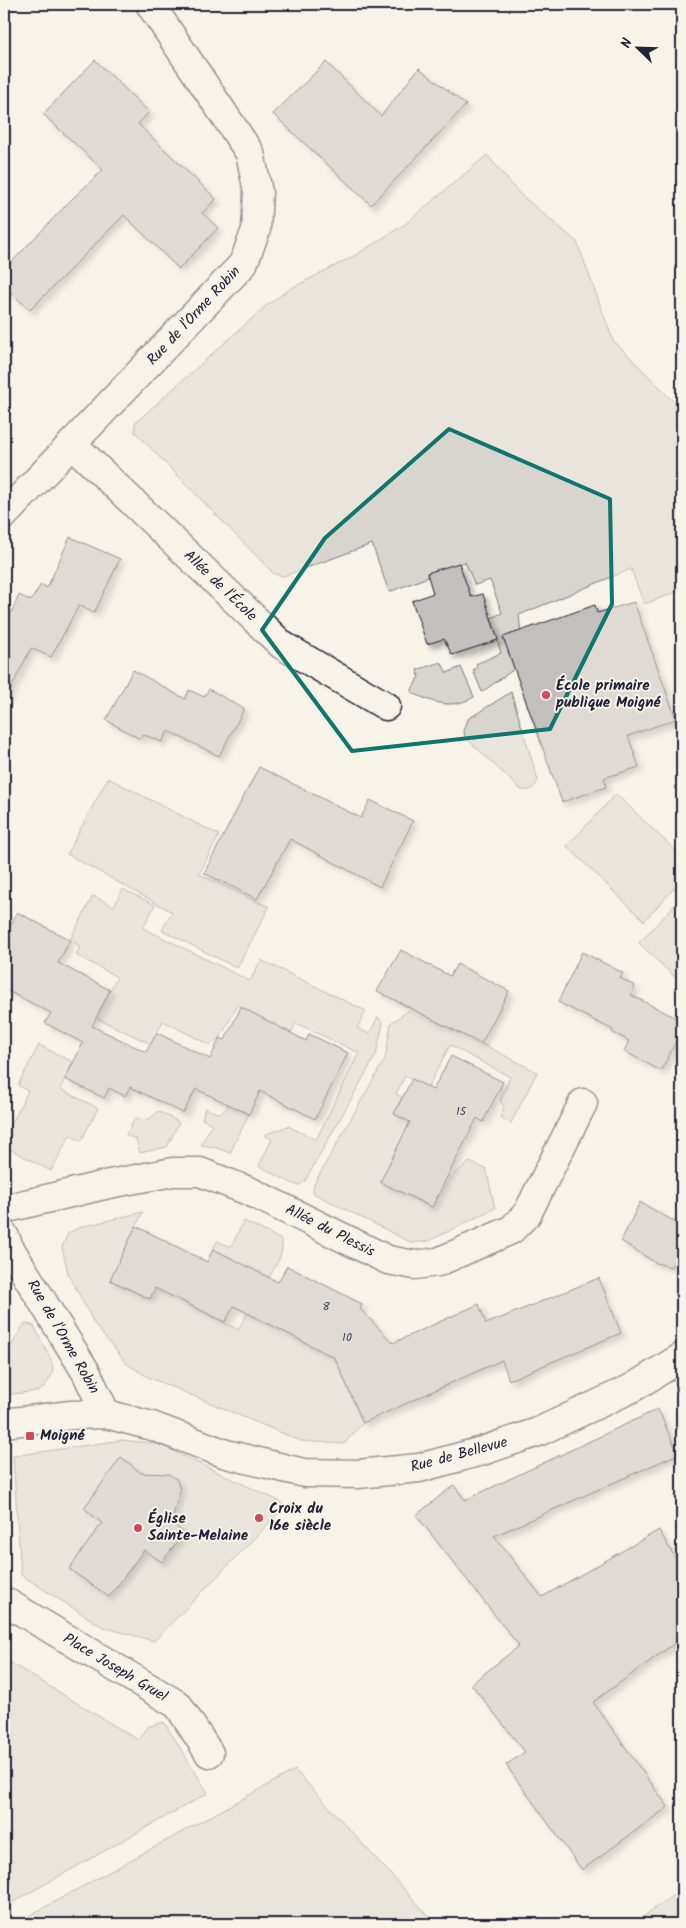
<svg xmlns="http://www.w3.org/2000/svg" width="686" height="1928" font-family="Kalam,sans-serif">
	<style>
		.green { fill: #d8d5cf; stroke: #7d7c85 }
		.building { fill: #c2bfbd; stroke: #22223b; filter: url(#shadow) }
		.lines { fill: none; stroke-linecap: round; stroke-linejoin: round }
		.minor-casing { stroke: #22223b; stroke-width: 31 }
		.tertiary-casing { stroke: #22223b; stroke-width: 31 }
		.minor { stroke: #f7f3e8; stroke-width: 28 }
		.tertiary { stroke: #f7f3e8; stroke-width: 28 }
		.marked { fill: none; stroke: #0f766e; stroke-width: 4; stroke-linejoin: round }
		.poi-dot { fill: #d1495b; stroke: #f7f3e8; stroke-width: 2 }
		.labels { text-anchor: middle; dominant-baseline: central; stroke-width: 4; stroke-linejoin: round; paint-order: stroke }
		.number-label { font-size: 12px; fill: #4a495c }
		.street-label { font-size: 15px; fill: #22223b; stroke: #f7f3e8 }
		.poi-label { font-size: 15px; font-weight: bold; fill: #22223b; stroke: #f7f3e8; text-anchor: start }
	</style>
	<defs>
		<filter id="shadow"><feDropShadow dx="4.5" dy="4.5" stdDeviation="2.5" flood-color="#0004"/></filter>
	</defs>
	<rect width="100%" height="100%" fill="#f7f3e8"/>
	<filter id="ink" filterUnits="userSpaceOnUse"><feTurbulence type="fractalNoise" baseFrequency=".02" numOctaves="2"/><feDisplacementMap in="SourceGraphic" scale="10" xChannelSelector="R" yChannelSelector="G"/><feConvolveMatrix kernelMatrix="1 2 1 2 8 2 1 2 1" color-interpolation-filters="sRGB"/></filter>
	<g filter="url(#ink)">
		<g class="green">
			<path d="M 487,155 L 520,194 L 577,242 L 613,340 L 682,410 L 682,590 L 644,604 L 631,569 L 519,615 L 524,662 L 482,692 L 473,670 L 477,668 L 476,664 L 501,653 L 491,618 L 502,613 L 490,580 L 475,585 L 465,562 L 427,573 L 428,577 L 389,592 L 372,544 L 284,576 L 274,574 L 135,432 L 135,423 L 267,305 L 290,289 L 354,256 L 404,225 Z"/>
			<path d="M 441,662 L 447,673 L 461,667 L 474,697 C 451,710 433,703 411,692 L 419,676 L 417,670 Z"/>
			<path d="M 511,692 L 538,780 C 535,788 529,793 520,789 L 465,737 L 464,731 L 468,719 Z"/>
			<path d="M 108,778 L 219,835 L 199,874 L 269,907 L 237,968 L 162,930 L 172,912 L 67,854 Z"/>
			<path d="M 616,794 L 682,857 L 682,880 L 644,921 L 567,846 Z"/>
			<path d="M 123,889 L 155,905 L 143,928 L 250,981 L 261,960 L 366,1011 L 357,1028 L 369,1034 L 378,1017 L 383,1023 L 376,1055 L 305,1181 L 298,1186 L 259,1166 L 272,1139 L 264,1135 L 288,1126 L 316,1140 L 359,1053 L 296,1023 L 286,1042 L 256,1015 L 238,1005 L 220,1038 L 210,1045 L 163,1021 L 151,1044 L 96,1018 L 117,977 L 76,955 L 80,946 L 70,940 L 93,896 L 114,906 Z"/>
			<path d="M 682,897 L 682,984 L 639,943 Z"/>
			<path d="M 412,1008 L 537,1072 L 511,1123 L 500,1117 L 504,1107 L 500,1100 L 510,1077 L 450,1045 L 428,1087 L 405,1076 L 396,1094 L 402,1097 L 394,1114 L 410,1122 L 381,1182 L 431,1207 L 453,1175 L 470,1162 L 486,1169 L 495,1208 L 429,1241 L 412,1243 L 313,1193 L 314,1184 L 385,1059 L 391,1023 Z"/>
			<path d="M 39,1045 L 73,1062 L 60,1089 L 98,1108 L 81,1141 L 70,1135 L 51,1171 L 4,1146 L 4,1139 L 28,1091 L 18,1085 Z"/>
			<path d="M 228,1104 L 249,1114 L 230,1153 L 214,1147 L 201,1145 L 212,1124 L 202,1119 L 205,1108 C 216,1113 223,1117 228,1104 Z"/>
			<path d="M 158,1111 L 179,1122 L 167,1147 L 140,1153 L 136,1139 L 126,1135 L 135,1118 C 146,1121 151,1120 158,1111 Z"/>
			<path d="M 143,1212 L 110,1280 L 150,1299 L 156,1285 L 238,1330 L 248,1312 L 335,1357 L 363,1423 L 344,1444 L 301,1441 L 148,1377 L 127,1364 L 95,1325 L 68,1273 L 62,1247 L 68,1233 L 81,1227 Z"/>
			<path d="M 244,1221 L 280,1239 C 287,1251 274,1267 269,1278 L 213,1249 L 217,1241 L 231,1247 Z"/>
			<path d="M 25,1323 L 34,1326 L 52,1362 L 53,1373 L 45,1386 L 39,1391 L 4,1395 L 4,1357 Z"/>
			<path d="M 122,1440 L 158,1444 L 279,1501 L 282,1503 L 283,1509 L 154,1641 L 103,1627 L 21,1575 L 13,1456 Z"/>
			<path d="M 4,1659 L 138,1740 L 147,1727 L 164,1722 L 208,1793 L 4,1907 Z"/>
			<path d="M 295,1770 L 436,1924 L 14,1924 Z"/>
			<path d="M 682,1889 L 682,1924 L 633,1924 Z"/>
		</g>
		<g class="building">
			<path d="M 95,60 L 149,112 L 138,124 L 216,199 L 202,213 L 218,228 L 179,269 L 124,215 L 30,310 L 4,286 L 4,270 L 72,199 L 103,170 L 43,114 Z"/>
			<path d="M 326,62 L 381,116 L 419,68 L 466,105 L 371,205 L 273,114 Z"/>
			<path d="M 70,537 L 120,559 L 94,613 L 79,605 L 51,657 L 31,648 L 4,702 L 4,630 L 19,595 L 31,601 L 41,584 L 47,588 Z"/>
			<path d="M 459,563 L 471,597 L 483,594 L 498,640 L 452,655 L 444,639 L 427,644 L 412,601 L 433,593 L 427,573 Z"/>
			<path d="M 634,602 L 676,719 L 628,736 L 639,767 L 604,778 L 606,787 L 562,802 L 503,637 L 595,605 L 597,613 Z"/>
			<path d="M 133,670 L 185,699 L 189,690 L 204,697 L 209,689 L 244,709 L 219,756 L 168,731 L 162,742 L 142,734 L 140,739 L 106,720 Z"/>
			<path d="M 259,767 L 361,818 L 370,800 L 413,821 L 380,887 L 290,839 L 257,899 L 204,873 Z"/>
			<path d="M 17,912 L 70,940 L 58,963 L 110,990 L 92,1026 L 146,1052 L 157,1033 L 210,1059 L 220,1038 L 225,1040 L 241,1007 L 306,1041 L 309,1034 L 348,1053 L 315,1119 L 260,1091 L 249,1114 L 196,1089 L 183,1113 L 130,1087 L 125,1096 L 109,1088 L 104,1098 L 65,1079 L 83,1043 L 45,1023 L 51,1013 L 4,989 L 4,939 Z"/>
			<path d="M 401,950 L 450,976 L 457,964 L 509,991 L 481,1044 L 377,991 Z"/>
			<path d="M 582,952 L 623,973 L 620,978 L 635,986 L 631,995 L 682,1021 L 682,1029 L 661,1071 L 624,1051 L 629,1041 L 612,1032 L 613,1030 L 558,1002 Z"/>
			<path d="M 451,1056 L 503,1082 L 483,1122 L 477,1118 L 432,1207 L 380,1182 L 410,1122 L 394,1114 L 412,1079 L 433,1090 Z"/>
			<path d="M 640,1202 L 682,1226 L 682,1244 L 671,1267 L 656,1263 L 621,1241 Z"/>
			<path d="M 136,1226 L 207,1262 L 213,1249 L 278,1282 L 287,1266 L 362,1304 L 360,1309 L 393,1343 L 479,1304 L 486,1324 L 599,1278 L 621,1333 L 509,1380 L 502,1360 L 363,1423 L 335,1358 L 234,1306 L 225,1322 L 155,1288 L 150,1299 L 110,1280 Z"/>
			<path d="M 658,1409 L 678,1454 L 494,1536 L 542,1597 L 659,1530 L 682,1570 L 682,1638 L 593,1702 L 668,1807 L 582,1870 L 506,1765 L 525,1752 L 471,1684 L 519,1646 L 416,1515 L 454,1485 L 465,1500 Z"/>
			<path d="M 121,1457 L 141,1473 L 169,1474 L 177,1480 L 180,1490 L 171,1523 L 184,1533 L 162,1562 L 144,1550 L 109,1597 L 69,1569 L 102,1523 L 84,1508 Z"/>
		</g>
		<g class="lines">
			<defs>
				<g id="minor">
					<path d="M 72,444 L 282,645 L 386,706"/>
					<path d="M 4,515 L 243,264 L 256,230 L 258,192 L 250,153 L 150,4"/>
					<path d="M 4,1209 L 109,1184 L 173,1172 L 200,1172 L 251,1192 L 388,1260 L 415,1265 L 438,1262 L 511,1230 L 527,1214 L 583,1103"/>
					<path d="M 4,1235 L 9,1247 L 86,1372 L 106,1414"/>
					<path d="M 4,1601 L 178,1705 L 209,1753"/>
				</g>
				<path id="tertiary" d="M 4,1423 L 71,1415 L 106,1414 L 152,1426 L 226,1454 L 304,1473 L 358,1474 L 419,1468 L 482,1451 L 538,1432 L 632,1388 L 682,1357"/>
			</defs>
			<use href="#minor" class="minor-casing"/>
			<use href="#tertiary" class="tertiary-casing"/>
			<use href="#minor" class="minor"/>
			<use href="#tertiary" class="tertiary"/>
		</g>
	</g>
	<path d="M0 0H686V1928H0ZM 449,429 L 610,499 L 612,604 L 550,729 L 352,751 L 262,630 L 325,538 Z" fill="#f7f3e8" fill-opacity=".55" fill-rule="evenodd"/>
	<path class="marked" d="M 449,429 L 610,499 L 612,604 L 550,729 L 352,751 L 262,630 L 325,538 Z"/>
	<g class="poi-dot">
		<circle cx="546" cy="695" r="5"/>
		<rect x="25" y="1431" width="10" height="10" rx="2.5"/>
		<circle cx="259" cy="1518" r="5"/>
		<circle cx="138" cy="1528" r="5"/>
	</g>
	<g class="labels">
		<g class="number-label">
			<text x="461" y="1111">15</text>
			<text x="326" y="1306">8</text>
			<text x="347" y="1337">10</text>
		</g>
		<g class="street-label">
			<text transform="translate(194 316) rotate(-47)">Rue de l'Orme Robin</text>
			<text transform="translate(220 586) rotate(44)">Allée de l'École</text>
			<text transform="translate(330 1231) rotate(27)">Allée du Plessis</text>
			<text transform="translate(63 1337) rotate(60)">Rue de l'Orme Robin</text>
			<text transform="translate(459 1455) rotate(-15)">Rue de Bellevue</text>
			<text transform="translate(115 1668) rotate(31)">Place Joseph Gruel</text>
		</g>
		<g class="poi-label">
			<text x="556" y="686">École primaire<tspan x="556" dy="17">publique Moigné</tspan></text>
			<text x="40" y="1436">Moigné</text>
			<text x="269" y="1509">Croix du<tspan x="269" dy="17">16e siècle</tspan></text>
			<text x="148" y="1519">Église<tspan x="148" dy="17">Sainte-Melaine</tspan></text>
		</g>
	</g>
	<rect width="686" height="1928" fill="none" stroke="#f7f3e8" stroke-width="20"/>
	<rect x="10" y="10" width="666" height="1908" fill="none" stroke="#22223b" stroke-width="2" filter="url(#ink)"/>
	<g transform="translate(638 48) rotate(293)" stroke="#f7f3e8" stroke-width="4" paint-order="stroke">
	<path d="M0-4L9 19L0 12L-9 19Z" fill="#22223b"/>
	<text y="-8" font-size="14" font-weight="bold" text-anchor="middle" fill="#22223b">N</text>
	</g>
</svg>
